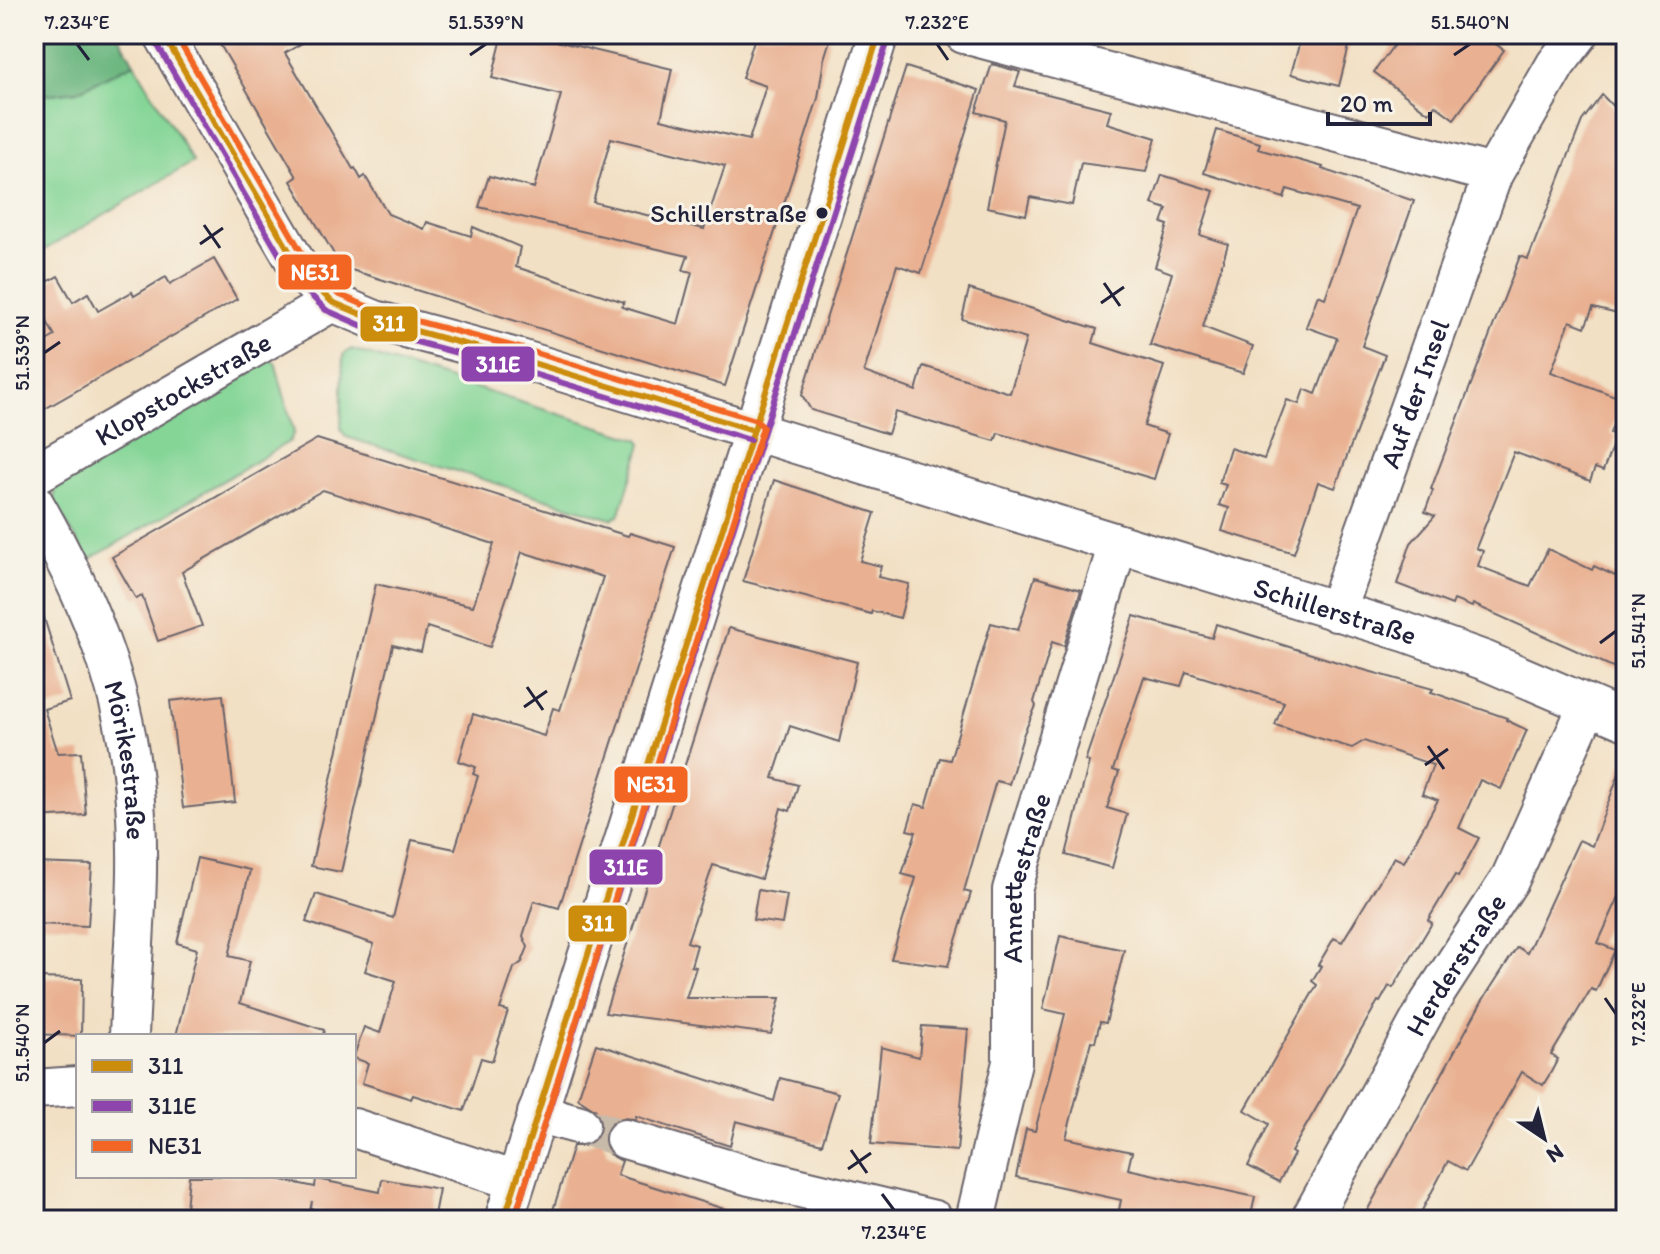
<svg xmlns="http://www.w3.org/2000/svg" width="1660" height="1254" font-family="Itim,sans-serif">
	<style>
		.green { fill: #84d596; stroke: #537c68; stroke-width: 2 }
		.forest { fill: #6bb67f; stroke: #466c5d; stroke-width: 2 }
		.building { fill: #e9b192; fill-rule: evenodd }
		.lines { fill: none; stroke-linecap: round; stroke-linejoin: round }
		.minor-tunnel { stroke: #c8baa9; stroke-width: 38; stroke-dasharray: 38 19; stroke-linecap: butt }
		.minor-casing { stroke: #6b646b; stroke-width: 42 }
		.minor { stroke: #fff; stroke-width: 38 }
		.bus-1-casing { stroke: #f7f3e8; stroke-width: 12 }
		.bus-2-casing { stroke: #f7f3e8; stroke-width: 12 }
		.bus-3-casing { stroke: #f7f3e8; stroke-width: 12 }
		.bus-1 { stroke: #cc8c0c; stroke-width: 6 }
		.bus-2 { stroke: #8e44ad; stroke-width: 6 }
		.bus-3 { stroke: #f26522; stroke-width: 6 }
		.ticks { fill: none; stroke: #22223b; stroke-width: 3 }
		.bus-dot { fill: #22223b; stroke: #f7f3e8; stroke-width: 3 }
		.labels { text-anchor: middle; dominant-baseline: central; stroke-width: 6; stroke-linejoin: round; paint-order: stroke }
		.bus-label { font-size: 26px; fill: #22223b; stroke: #f7f3e8; text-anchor: end }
		.street-label { font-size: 28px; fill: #22223b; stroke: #f7f3e8 }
		.line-badge { stroke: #f7f3e8; stroke-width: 3 }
		.badge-label { font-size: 22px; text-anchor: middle; font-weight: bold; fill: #fff }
		.neatline { fill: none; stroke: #22223b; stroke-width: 3 }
		.ticks-label { font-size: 20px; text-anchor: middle; fill: #22223b }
	</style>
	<rect width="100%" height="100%" fill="#f7f3e8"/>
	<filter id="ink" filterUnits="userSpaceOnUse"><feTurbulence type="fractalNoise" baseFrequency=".0125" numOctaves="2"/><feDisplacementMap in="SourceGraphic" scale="16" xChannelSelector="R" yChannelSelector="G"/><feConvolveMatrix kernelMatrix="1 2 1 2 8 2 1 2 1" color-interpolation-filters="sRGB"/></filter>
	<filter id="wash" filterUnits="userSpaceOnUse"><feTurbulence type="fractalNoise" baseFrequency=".006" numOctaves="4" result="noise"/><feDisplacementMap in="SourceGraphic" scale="32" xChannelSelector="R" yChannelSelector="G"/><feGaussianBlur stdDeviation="1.8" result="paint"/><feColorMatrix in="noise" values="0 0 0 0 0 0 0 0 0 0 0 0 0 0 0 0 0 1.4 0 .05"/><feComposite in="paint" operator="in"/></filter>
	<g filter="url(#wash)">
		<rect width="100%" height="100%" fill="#f2e0c4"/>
		<g class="green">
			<path d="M 134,63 L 193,162 L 34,256 L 34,96 L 77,91 Z"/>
			<path d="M 351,349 L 639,439 L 642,444 L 619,516 L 611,519 L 346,437 L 341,429 L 343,355 Z"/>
			<path d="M 269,359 L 275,362 L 294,432 L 290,441 L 89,560 L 56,506 L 54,498 L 57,484 Z"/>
		</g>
		<path class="forest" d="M 34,34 L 118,34 L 134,63 L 77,91 L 34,96 Z"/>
		<g id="blocks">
			<g class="building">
				<path d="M 214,34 L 318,34 L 285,53 L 353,169 L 355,168 L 361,179 L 365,176 L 388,214 L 424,229 L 427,222 L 471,236 L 473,227 L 520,247 L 516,267 L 624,302 L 622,307 L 678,324 L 692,272 L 683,270 L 688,256 L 479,207 L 489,176 L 534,188 L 561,95 L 492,78 L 503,34 L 527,34 L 672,69 L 661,119 L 749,140 L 766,86 L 742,78 L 756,34 L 810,34 L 830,40 L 824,59 L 818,98 L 725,386 L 345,268 L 338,261 L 291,181 L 297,177 ZM 611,138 L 725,166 L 704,229 L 593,202 Z"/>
				<path d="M 1302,34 L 1349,46 L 1339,86 L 1291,74 Z"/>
				<path d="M 1402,34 L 1481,34 L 1504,50 L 1454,119 L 1435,105 L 1429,113 L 1374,72 Z"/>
				<path d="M 992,64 L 1020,72 L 1015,86 L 1111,110 L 1107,123 L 1156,138 L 1146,172 L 1081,163 L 1072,205 L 1030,197 L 1026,215 L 987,207 L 1005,120 L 976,112 Z"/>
				<path d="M 906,67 L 979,90 L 921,273 L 897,265 L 864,372 L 916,391 L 923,366 L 1010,393 L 1026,339 L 962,319 L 969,289 L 1097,329 L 1093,343 L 1164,366 L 1144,426 L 1168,434 L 1154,479 L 998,433 L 995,441 L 895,412 L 888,434 L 811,410 L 802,395 Z"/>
				<path d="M 1602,95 L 1626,120 L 1626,316 L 1593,308 L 1585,327 L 1570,321 L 1551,372 L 1623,399 L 1610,433 L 1616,436 L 1603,471 L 1595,468 L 1590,481 L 1514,452 L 1476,548 L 1483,551 L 1478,566 L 1530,586 L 1548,549 L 1592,570 L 1594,566 L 1626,581 L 1626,673 L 1473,604 L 1472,607 L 1454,600 L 1452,605 L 1397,584 L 1411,543 L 1435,516 L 1425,512 L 1433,490 L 1431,489 L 1520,256 L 1528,259 L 1582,121 Z"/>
				<path d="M 1217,130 L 1260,143 L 1258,149 L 1323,167 L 1322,169 L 1414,201 L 1362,346 L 1385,355 L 1335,488 L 1318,482 L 1294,553 L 1222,531 L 1229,508 L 1219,505 L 1226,485 L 1219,483 L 1230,448 L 1264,459 L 1287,400 L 1299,404 L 1304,389 L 1316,394 L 1337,338 L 1306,327 L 1318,295 L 1325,298 L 1357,209 L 1287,189 L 1284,198 L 1204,173 Z"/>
				<path d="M 1162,175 L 1214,191 L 1200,235 L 1228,244 L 1203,327 L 1253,346 L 1243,373 L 1150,345 L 1172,273 L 1155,267 L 1168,225 L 1162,223 L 1167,209 L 1152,204 Z"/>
				<path d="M 214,259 L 237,299 L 34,415 L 34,348 L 55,336 L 34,299 L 34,289 L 58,276 L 73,302 L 88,293 L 98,311 L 132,292 L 134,296 L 166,277 L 170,284 Z"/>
				<path d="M 317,439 L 628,536 L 630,533 L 675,547 L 559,908 L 534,901 L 523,936 L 528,947 L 522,962 L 514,968 L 500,1009 L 508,1011 L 492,1061 L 481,1058 L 464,1111 L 413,1095 L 411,1099 L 362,1083 L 368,1063 L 354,1058 L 354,1056 L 364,1027 L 380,1033 L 396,981 L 365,971 L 374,944 L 306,922 L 316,894 L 393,918 L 412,840 L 455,849 L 478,776 L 473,774 L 476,767 L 459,761 L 473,714 L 544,736 L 553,708 L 560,710 L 603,577 L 522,552 L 490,647 L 427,627 L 421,652 L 393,645 L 341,872 L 311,866 L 376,584 L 473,606 L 494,544 L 323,490 L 182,572 L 202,626 L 158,641 L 142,596 L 136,599 L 112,557 Z"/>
				<path d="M 774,480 L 875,513 L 860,561 L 881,566 L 878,577 L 909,584 L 900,618 L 872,611 L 871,614 L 743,581 Z"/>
				<path d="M 1035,577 L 1081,590 L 1064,646 L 1052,642 L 1034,702 L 1036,706 L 1024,733 L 1009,784 L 996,781 L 964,891 L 971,893 L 948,966 L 891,959 L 916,878 L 902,874 L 916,832 L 907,830 L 915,804 L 926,807 L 940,758 L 950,760 L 991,623 L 1018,630 Z"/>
				<path d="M 40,605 L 70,701 L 44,709 L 58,753 L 81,752 L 86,815 L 34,818 L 34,606 Z"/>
				<path d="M 1134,616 L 1212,638 L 1216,624 L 1350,666 L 1433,689 L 1431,692 L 1507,718 L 1506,720 L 1527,730 L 1501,789 L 1480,780 L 1459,828 L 1479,838 L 1460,873 L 1458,877 L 1455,875 L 1428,920 L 1432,923 L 1393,988 L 1389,986 L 1380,1002 L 1378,1001 L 1291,1152 L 1294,1154 L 1279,1182 L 1248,1166 L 1269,1124 L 1245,1110 L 1317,985 L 1312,981 L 1321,966 L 1318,965 L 1334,938 L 1342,942 L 1394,857 L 1404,862 L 1438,800 L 1422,794 L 1433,765 L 1364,741 L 1352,748 L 1275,725 L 1284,702 L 1186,672 L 1181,686 L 1144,677 L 1113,770 L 1119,772 L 1107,808 L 1127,814 L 1112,868 L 1066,855 L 1089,762 L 1085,761 Z"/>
				<path d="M 729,628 L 857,662 L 839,742 L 790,726 L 773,778 L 798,785 L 790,811 L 781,808 L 761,879 L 713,865 L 687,942 L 697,945 L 691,966 L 696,967 L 686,998 L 780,998 L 771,1034 L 605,1013 Z"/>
				<path d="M 223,695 L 235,802 L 183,808 L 170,701 Z"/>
				<path d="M 1623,763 L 1626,764 L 1626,881 L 1598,943 L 1615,950 L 1596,991 L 1591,989 L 1551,1055 L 1558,1059 L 1551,1072 L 1543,1085 L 1522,1072 L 1466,1171 L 1448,1161 L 1417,1220 L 1362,1220 L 1481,1003 L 1517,947 L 1527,953 L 1579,840 L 1592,846 Z"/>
				<path d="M 197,858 L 250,870 L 229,956 L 250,961 L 240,1003 L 324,1030 L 323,1036 L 176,1036 L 197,949 L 177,943 Z"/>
				<path d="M 34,863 L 92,865 L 88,926 L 34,924 Z"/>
				<path d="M 758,890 L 787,895 L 782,924 L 753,920 Z"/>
				<path d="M 1060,936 L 1124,950 L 1106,1023 L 1100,1022 L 1095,1042 L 1091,1041 L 1066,1138 L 1132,1152 L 1128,1169 L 1255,1197 L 1250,1220 L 1143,1220 L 1118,1215 L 1121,1200 L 1016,1177 L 1026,1129 L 1035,1131 L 1065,1014 L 1043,1009 Z"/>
				<path d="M 34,978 L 82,979 L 81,1036 L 34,1034 Z"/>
				<path d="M 922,1026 L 968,1029 L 957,1151 L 871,1144 L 881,1047 L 919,1057 Z"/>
				<path d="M 596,1044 L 774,1101 L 780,1078 L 838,1093 L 822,1144 L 736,1121 L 730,1146 L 636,1116 L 636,1119 L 619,1118 L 609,1124 L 604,1134 L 604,1145 L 609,1154 L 622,1161 L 617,1175 L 740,1214 L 739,1220 L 550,1220 L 573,1146 L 585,1146 L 595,1141 L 601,1130 L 601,1119 L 596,1110 L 578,1098 Z"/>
				<path d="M 189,1176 L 263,1176 L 315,1187 L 316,1179 L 380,1192 L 382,1179 L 439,1189 L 433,1220 L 367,1220 L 311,1209 L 312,1201 L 308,1220 L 185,1220 Z"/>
			</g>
		</g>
	</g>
	<g filter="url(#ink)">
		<use href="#blocks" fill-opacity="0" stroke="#6b646b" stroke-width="2"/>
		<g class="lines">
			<path class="minor-tunnel" d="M 580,1125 L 625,1139"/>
			<defs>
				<g id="minor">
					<path id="s1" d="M 163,34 L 302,273 L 332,302 L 375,320 L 520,359 L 1408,633 L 1486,661 L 1626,721"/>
					<path d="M 964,34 L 1493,174"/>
					<path id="s2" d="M 34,475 L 332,302"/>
					<path id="s3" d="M 34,503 C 85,592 122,678 133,781 C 143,865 132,952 129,1036"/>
					<path id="s4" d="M 1336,612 L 1493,174 L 1556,64 L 1579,34"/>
					<path d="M 34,1089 L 78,1086"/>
					<path d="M 537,1113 L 580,1125"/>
					<path d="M 354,1128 L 516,1181"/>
					<path d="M 625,1139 L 750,1176 L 934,1220"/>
					<path d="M 504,1220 L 879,34"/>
					<path id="s5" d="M 975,1220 L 1012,1062 L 1012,890 L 1118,544"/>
					<path id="s6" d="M 1310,1220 L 1430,1002 L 1510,879 L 1588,705"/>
				</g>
			</defs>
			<use href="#minor" class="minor-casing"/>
			<use href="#minor" class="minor"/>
			<defs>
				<g id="bus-1">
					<path d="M 163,34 L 302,273 L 332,302 L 375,320 L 520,359 L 753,430"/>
					<path d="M 504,1220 L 879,34"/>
				</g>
				<g id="bus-2">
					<path d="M 154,39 L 293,278 L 326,310 L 372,330 L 517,369 L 750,440"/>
					<path d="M 514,1220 L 889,37"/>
				</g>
				<path id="bus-3" d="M 175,34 L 310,267 L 338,294 L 378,311 L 523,349 L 756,420 L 763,427 L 514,1220"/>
			</defs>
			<use href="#bus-1" class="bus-1-casing"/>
			<use href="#bus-2" class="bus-2-casing"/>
			<use href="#bus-3" class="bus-3-casing"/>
			<use href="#bus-1" class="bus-1"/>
			<use href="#bus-2" class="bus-2"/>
			<use href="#bus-3" class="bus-3"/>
		</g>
	</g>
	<path class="ticks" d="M 77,44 L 89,60M 937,44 L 948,60M 470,55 L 486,44M 1454,55 L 1470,44M 204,225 L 220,248M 200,244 L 223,228M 1104,283 L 1120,306M 1101,303 L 1124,287M 44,353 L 60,342M 1600,643 L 1616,631M 527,687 L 543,710M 524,707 L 547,691M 1428,746 L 1444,769M 1425,765 L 1448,749M 1605,998 L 1616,1014M 44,1043 L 60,1031M 851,1150 L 867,1173M 848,1169 L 871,1153M 882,1194 L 894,1210"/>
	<circle class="bus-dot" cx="822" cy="213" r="7"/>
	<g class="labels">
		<g class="bus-label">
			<text x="807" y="213">Schillerstraße</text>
		</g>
		<g class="street-label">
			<text stroke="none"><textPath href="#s2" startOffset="172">Klopstockstraße</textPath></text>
			<text stroke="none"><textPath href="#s4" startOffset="232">Auf der Insel</textPath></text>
			<text stroke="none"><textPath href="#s1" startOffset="1368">Schillerstraße</textPath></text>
			<text stroke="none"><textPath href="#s3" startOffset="276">Mörikestraße</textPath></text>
			<text stroke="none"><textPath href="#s5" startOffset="348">Annettestraße</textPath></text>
			<text stroke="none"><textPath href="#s6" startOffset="294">Herderstraße</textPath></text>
		</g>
	</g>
	<g class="line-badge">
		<rect x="277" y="253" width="76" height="38" rx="8" fill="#f26522"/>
		<rect x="359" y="305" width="60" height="38" rx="8" fill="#cc8c0c"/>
		<rect x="460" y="345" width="76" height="38" rx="8" fill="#8e44ad"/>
		<rect x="613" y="765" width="76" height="39" rx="8" fill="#f26522"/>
		<rect x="588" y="848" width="76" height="38" rx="8" fill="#8e44ad"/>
		<rect x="567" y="904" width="61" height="39" rx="8" fill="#cc8c0c"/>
	</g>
	<g class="badge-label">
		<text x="315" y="280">NE31</text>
		<text x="389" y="331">311</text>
		<text x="498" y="372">311E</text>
		<text x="651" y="792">NE31</text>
		<text x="626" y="875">311E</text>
		<text x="598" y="931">311</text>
	</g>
	<rect width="1660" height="1254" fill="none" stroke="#f7f3e8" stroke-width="88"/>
	<rect x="76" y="1034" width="280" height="144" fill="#f7f3e8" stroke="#a29fa3" stroke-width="2"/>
	<rect x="92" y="1060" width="40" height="12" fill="#cc8c0c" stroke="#a29fa3" stroke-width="2"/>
	<text x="148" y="1074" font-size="24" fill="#22223b">311</text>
	<rect x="92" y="1100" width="40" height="12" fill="#8e44ad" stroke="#a29fa3" stroke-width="2"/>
	<text x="148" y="1114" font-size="24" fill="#22223b">311E</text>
	<rect x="92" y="1140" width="40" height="12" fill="#f26522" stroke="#a29fa3" stroke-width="2"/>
	<text x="148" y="1154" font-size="24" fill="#22223b">NE31</text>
	<g transform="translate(1544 1138) rotate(145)" stroke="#f7f3e8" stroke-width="6" paint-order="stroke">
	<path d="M0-6L14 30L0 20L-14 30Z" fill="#22223b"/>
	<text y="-12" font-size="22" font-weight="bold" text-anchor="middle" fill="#22223b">N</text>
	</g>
	<path d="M1328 112v12h102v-12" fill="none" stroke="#22223b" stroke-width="4"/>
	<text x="1340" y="112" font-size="24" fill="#22223b" stroke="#f7f3e8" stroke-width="6" paint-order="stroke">20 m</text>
	<rect x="44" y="44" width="1572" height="1166" class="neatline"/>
	<g class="ticks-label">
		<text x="77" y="29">7.234°E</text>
		<text x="486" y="29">51.539°N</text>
		<text x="937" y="29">7.232°E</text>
		<text x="1470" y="29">51.540°N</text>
		<text transform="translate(22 353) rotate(-90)" y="7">51.539°N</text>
		<text transform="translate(1638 631) rotate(-90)" y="7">51.541°N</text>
		<text transform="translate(1638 1014) rotate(-90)" y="7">7.232°E</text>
		<text transform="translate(22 1043) rotate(-90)" y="7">51.540°N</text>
		<text x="894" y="1239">7.234°E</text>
	</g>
</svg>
